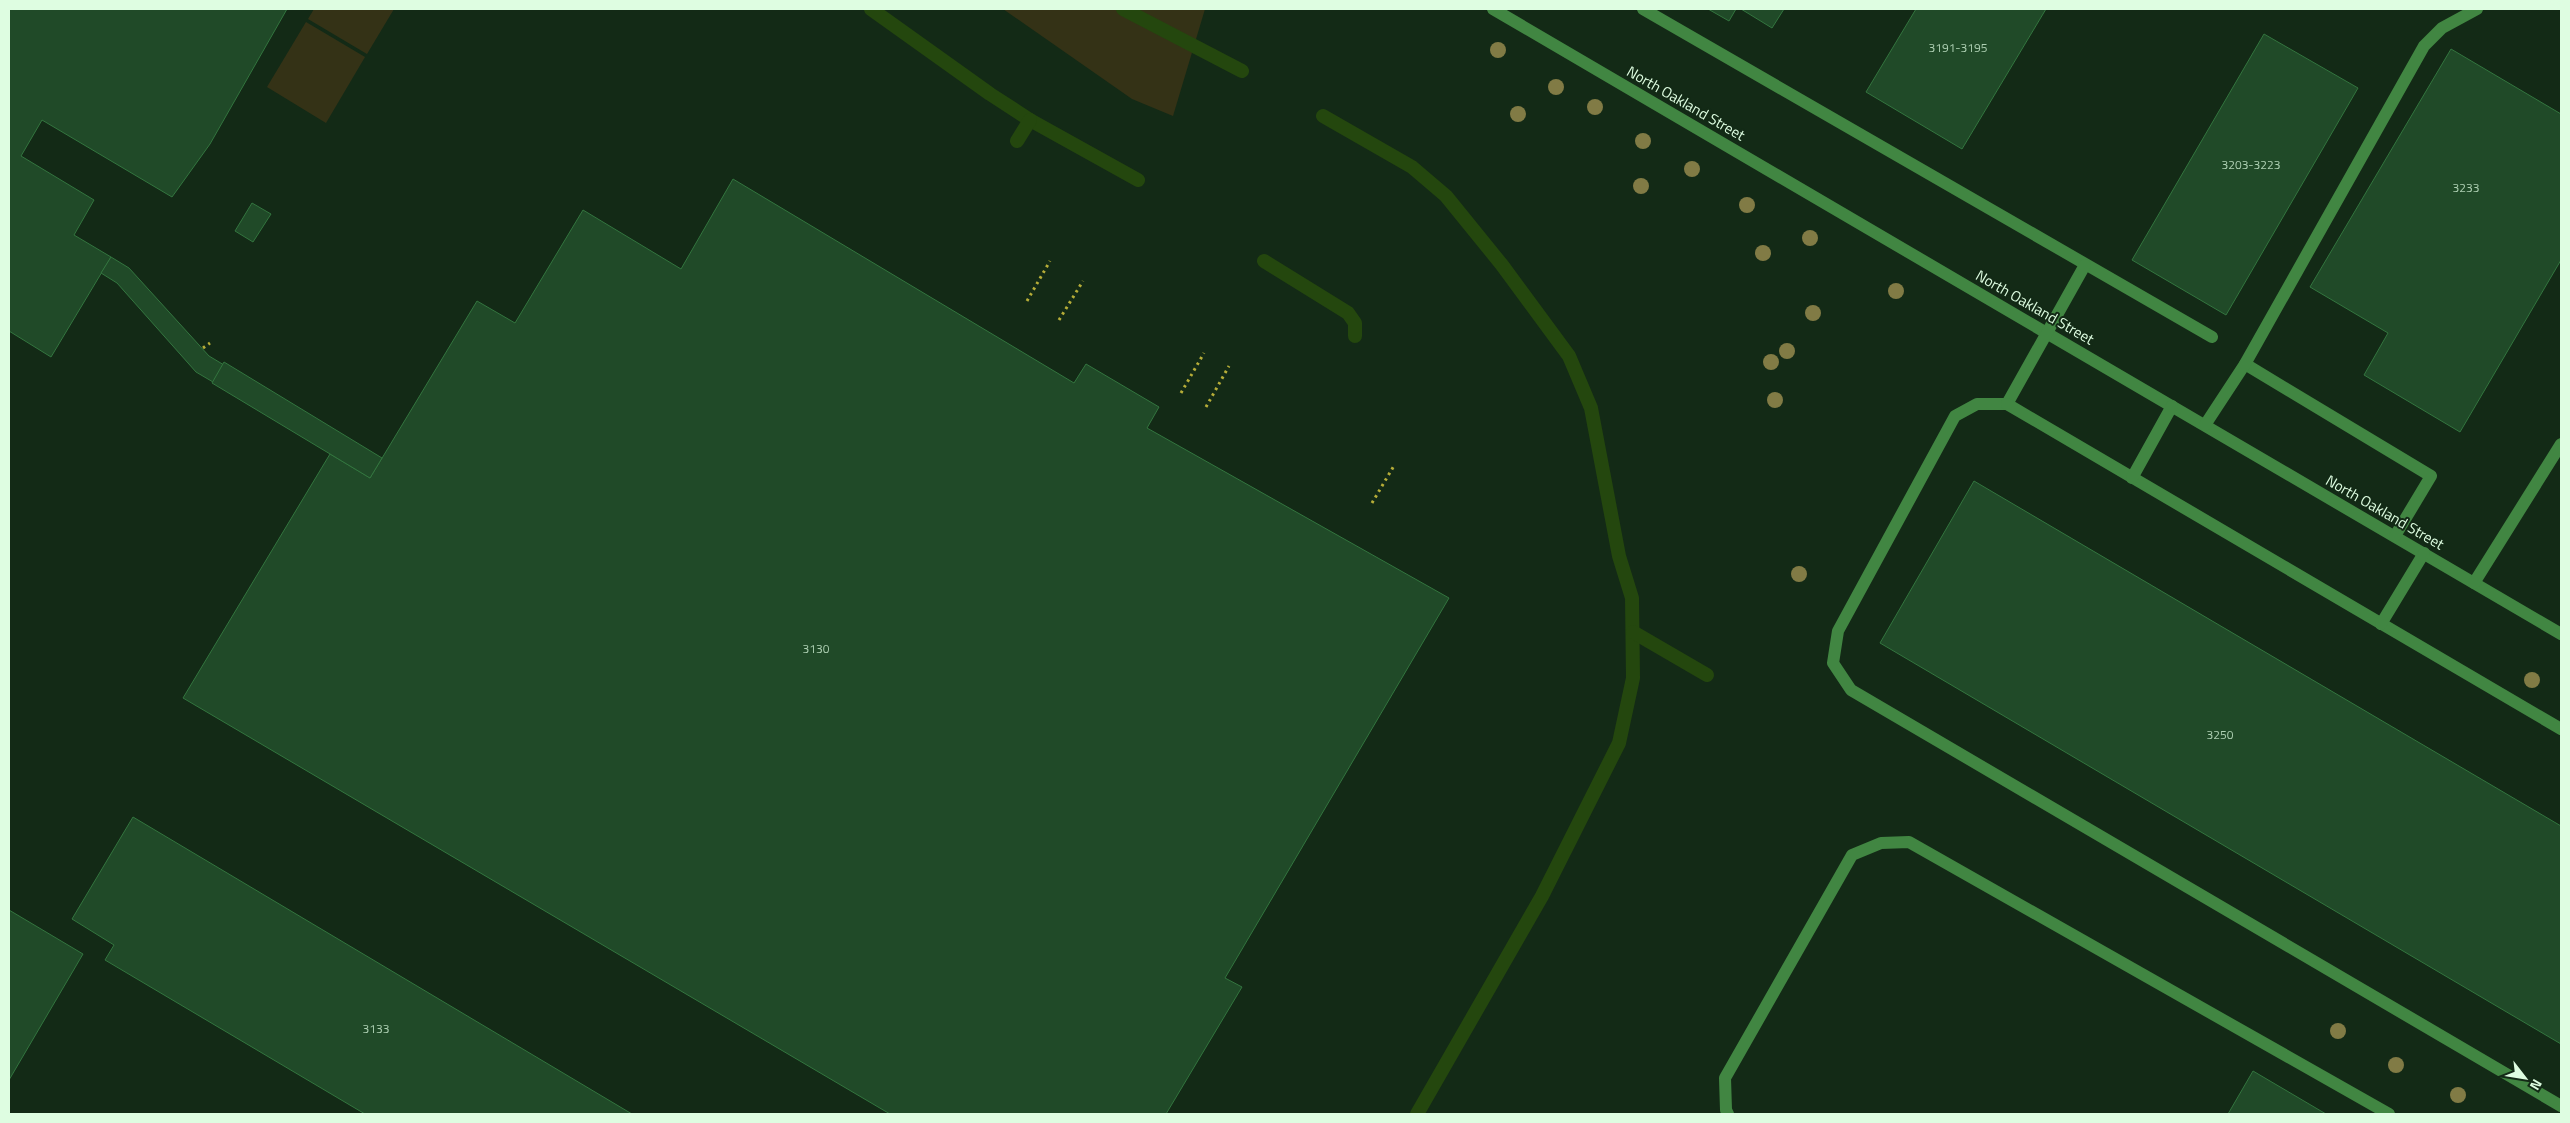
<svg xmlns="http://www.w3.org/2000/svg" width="2570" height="1123" font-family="'Titillium Web',sans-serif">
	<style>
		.green { fill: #343216 }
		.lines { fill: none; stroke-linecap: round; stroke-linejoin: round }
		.stream { stroke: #24470e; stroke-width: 14 }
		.building { fill: #204a28; stroke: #33753f }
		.path { stroke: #b6ad38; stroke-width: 3; stroke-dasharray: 2.5 4; stroke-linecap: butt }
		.minor { stroke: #418642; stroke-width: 12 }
		.tree { fill: #817b45 }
		.labels { text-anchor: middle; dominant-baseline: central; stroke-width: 4; stroke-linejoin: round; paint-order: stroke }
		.number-label { font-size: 12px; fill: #aed0b3 }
		.street-label { font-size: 15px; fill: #defde1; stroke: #132a16 }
	</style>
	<rect width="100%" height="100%" fill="#132a16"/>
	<g class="green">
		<path d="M 314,9 L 394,9 L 367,54 L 308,19 Z"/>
		<path d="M 1003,9 L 1205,9 L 1173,116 L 1132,99 Z"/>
		<path d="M 306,22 L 365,57 L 326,123 L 267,87 Z"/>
	</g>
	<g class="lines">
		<g class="stream">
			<path d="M 871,9 L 990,94 L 1030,120 L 1138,180"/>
			<path d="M 1123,9 L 1242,71"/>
			<path d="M 1323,116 L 1412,167 L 1446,196 L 1502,265 L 1569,356 L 1591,408 L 1619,556 L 1632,598 L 1633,678 L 1619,743 L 1542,896 L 1417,1114"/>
			<path d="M 1017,141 L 1030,120"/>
			<path d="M 1264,261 L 1348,313 L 1355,323 L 1355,336"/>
			<path d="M 1633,632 L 1707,675"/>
		</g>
	</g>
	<g class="building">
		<path d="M 9,9 L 287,9 L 210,144 L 172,197 L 42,120 L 21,156 L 94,200 L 74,235 L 111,257 L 51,357 L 9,331 Z"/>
		<path d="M 1708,9 L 1736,9 L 1729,21 Z"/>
		<path d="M 1741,9 L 1784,9 L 1772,28 Z"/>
		<path d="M 1916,9 L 2046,9 L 1962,149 L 1866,92 Z"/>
		<path d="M 2264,34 L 2358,88 L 2226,315 L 2132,260 Z"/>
		<path d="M 2451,49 L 2561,114 L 2561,260 L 2460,432 L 2364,375 L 2388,333 L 2310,287 Z"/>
		<path d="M 733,179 L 1074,383 L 1086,364 L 1159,407 L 1147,428 L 1449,598 L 1225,978 L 1242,987 L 1166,1114 L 890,1114 L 183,698 L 330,454 L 370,478 L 477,301 L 515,323 L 583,210 L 681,269 Z"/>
		<path d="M 252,203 L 271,214 L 253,242 L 235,231 Z"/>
		<path d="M 111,257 L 129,268 L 209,356 L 224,365 L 213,382 L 196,372 L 117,283 L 101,273 Z"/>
		<path d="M 224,362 L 382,458 L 370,478 L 212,383 Z"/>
		<path d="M 1974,481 L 2561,826 L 2561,1044 L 1880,643 Z"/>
		<path d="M 133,817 L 632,1114 L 365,1114 L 105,960 L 114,945 L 72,919 Z"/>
		<path d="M 9,910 L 83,954 L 9,1080 Z"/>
		<path d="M 2253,1071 L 2326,1114 L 2228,1114 Z"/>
	</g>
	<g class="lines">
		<g class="path">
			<path d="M 1027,301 L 1050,261"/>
			<path d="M 1059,320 L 1083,281"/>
			<path d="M 203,348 L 210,343"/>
			<path d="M 1181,393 L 1204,353"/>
			<path d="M 1206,407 L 1229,366"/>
			<path d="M 1372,503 L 1395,464"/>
		</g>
		<g class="minor">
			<path d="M 1493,9 L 2561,634"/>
			<path d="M 1643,9 L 2212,337"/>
			<path d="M 2085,265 L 2007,404 L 1977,404 L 1955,416 L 1838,631 L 1833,663 L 1851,690 L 2561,1106"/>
			<path d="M 2245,364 L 2431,476 L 2395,536"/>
			<path d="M 2007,404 L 2561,729"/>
			<path d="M 2205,425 L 2245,364 L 2424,46 L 2442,28 L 2477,9"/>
			<path d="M 2132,478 L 2172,406"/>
			<path d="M 2474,583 L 2561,444"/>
			<path d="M 2381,624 L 2424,553"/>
			<path d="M 1728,1114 L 1726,1110 L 1725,1078 L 1852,855 L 1881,843 L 1909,842 L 2389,1114"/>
		</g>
	</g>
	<g class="tree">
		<circle cx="1498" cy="50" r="8"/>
		<circle cx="1556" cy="87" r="8"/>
		<circle cx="1595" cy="107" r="8"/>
		<circle cx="1518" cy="114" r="8"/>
		<circle cx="1643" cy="141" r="8"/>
		<circle cx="1692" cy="169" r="8"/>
		<circle cx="1641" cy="186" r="8"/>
		<circle cx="1747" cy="205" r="8"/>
		<circle cx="1810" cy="238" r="8"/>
		<circle cx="1763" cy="253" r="8"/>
		<circle cx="1896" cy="291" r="8"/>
		<circle cx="1813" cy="313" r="8"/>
		<circle cx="1787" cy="351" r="8"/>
		<circle cx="1771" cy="362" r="8"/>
		<circle cx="1775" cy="400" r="8"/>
		<circle cx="1799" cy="574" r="8"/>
		<circle cx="2532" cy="680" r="8"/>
		<circle cx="2338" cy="1031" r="8"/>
		<circle cx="2396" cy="1065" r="8"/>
		<circle cx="2458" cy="1095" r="8"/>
	</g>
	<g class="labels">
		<g class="number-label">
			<text x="1958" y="47">3191-3195</text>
			<text x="2251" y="164">3203-3223</text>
			<text x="2466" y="187">3233</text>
			<text x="816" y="648">3130</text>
			<text x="2220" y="734">3250</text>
			<text x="376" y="1028">3133</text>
		</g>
		<g class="street-label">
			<text transform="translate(1686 103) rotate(30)">North Oakland Street</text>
			<text transform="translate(2035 307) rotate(30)">North Oakland Street</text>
			<text transform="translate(2385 512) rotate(30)">North Oakland Street</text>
		</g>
	</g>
	<rect width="2570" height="1123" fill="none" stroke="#defde1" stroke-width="20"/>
	<g transform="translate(2525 1078) rotate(121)" stroke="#132a16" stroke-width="4" paint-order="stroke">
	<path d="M0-4L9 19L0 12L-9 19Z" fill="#defde1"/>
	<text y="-8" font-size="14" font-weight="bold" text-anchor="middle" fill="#defde1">N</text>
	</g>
</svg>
